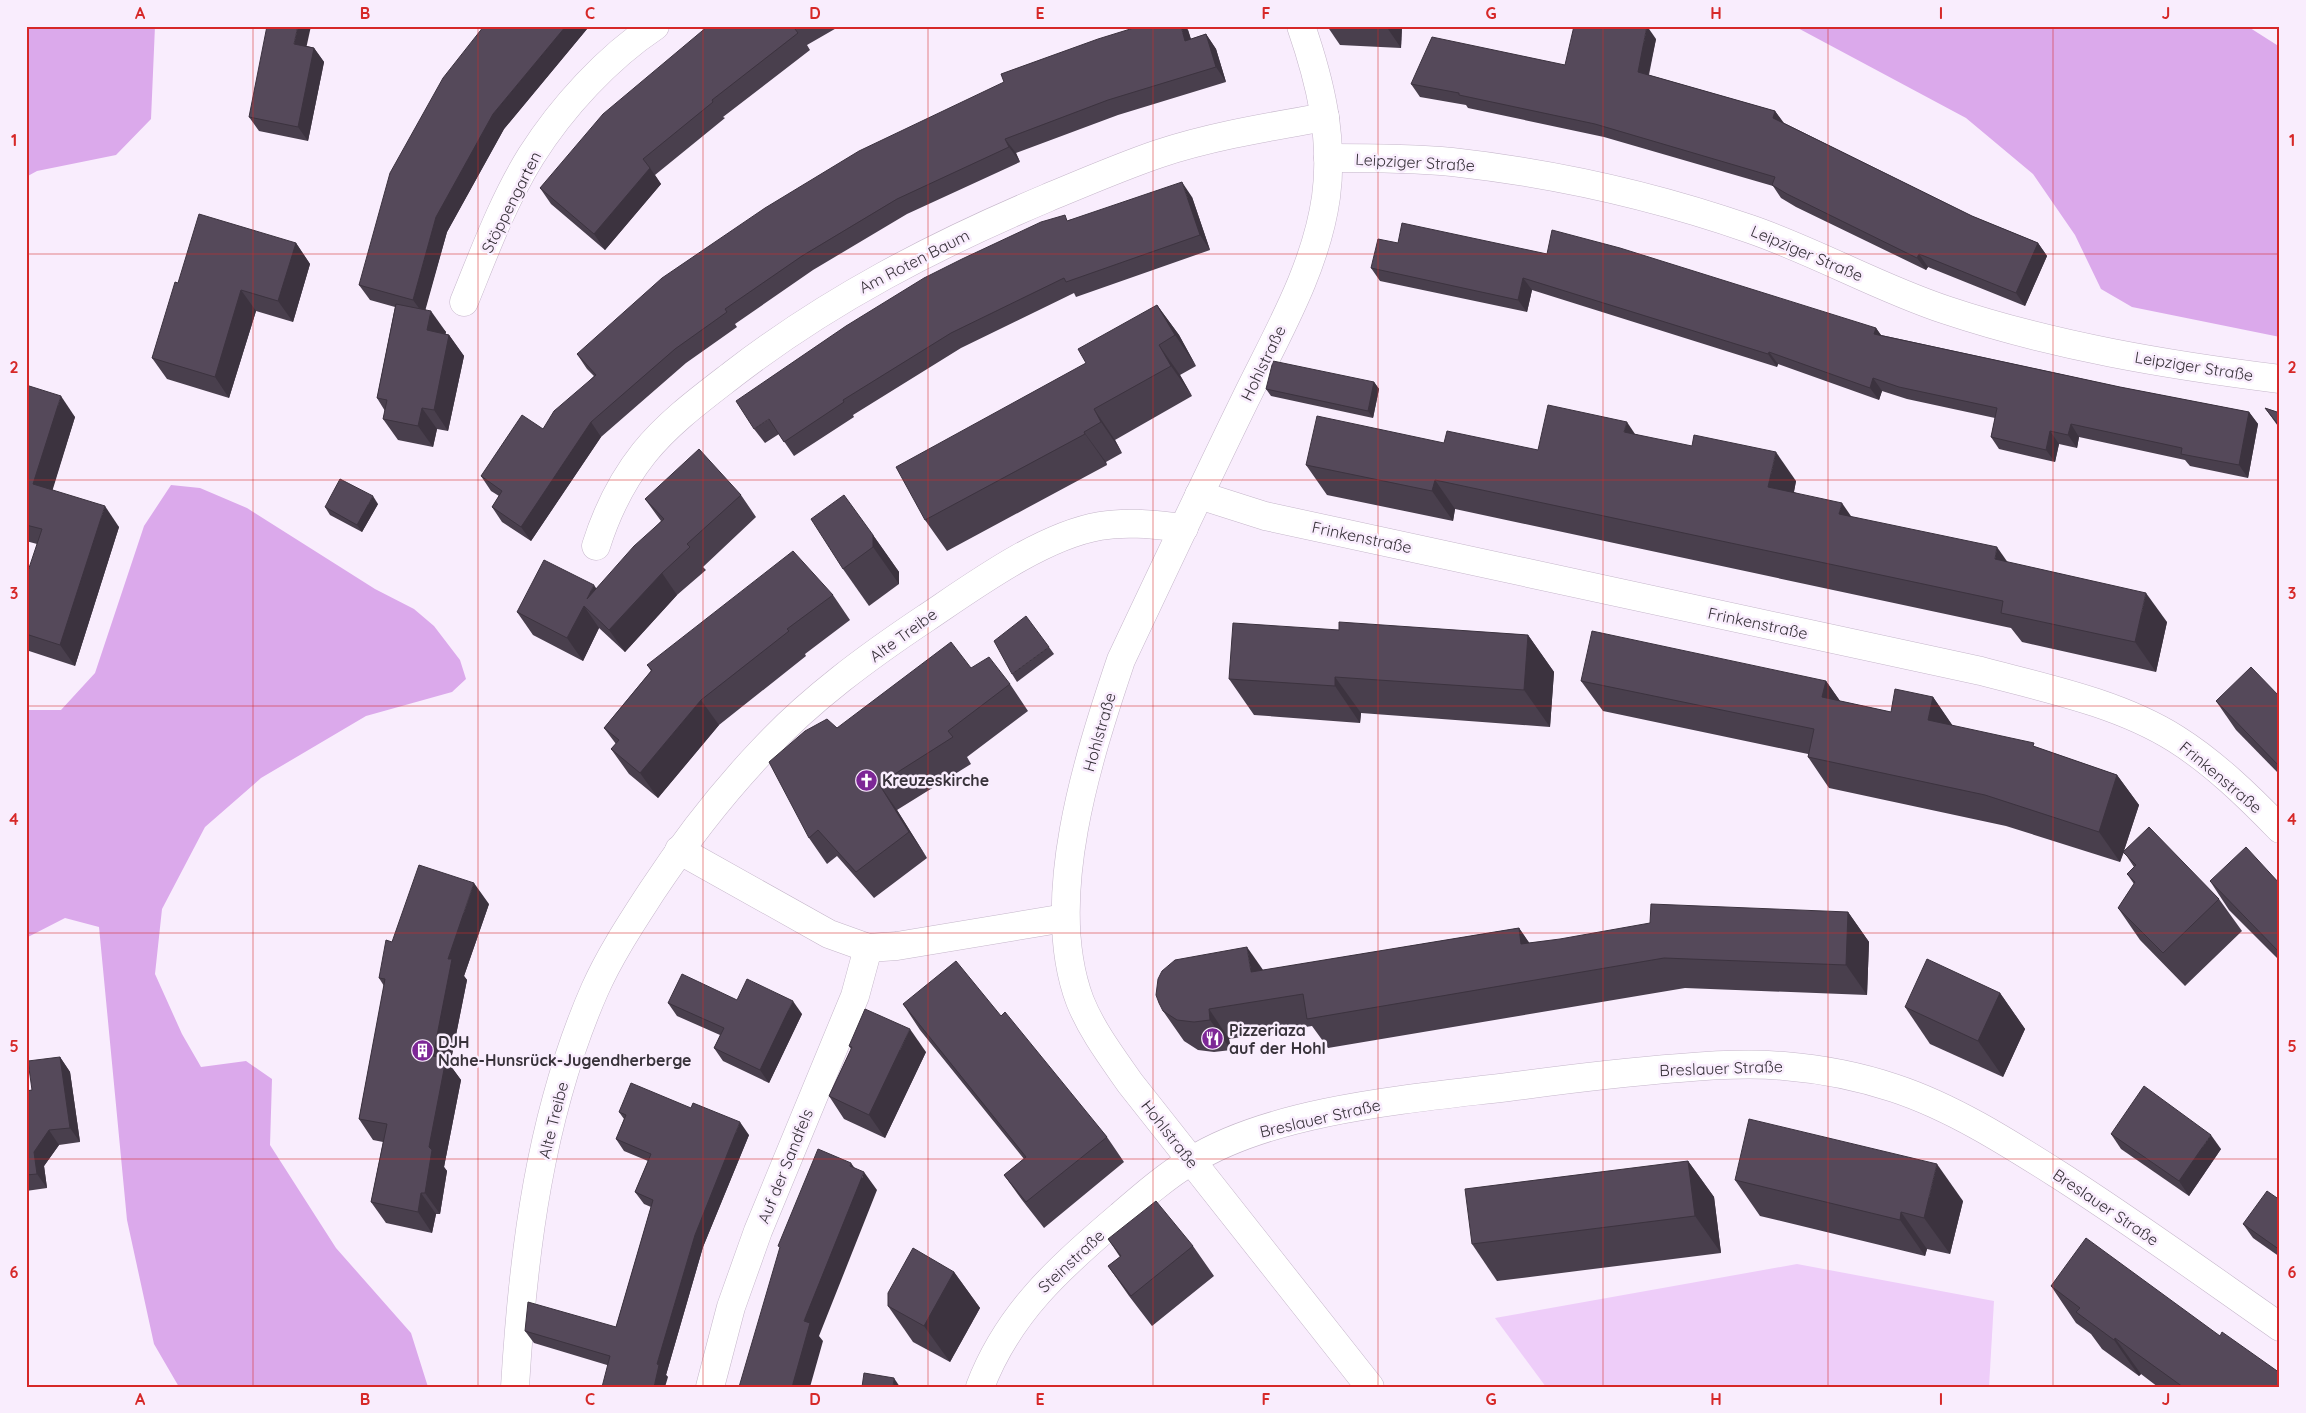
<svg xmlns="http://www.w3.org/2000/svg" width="2306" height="1413" font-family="Quicksand,sans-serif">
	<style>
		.green { fill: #eecdf9 }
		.forest { fill: #dba9eb }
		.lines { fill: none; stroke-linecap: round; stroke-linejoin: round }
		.minor-casing { stroke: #c5b6ca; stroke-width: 29 }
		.minor { stroke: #fff; stroke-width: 28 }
		.wall { fill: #493f4d }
		.shaded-wall { fill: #3c333f }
		.building { fill: #55495a; stroke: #3c333f }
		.grid { fill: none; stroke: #d62828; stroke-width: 1; stroke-opacity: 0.55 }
		.labels { text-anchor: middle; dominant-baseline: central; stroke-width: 5; stroke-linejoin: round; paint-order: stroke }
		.street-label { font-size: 16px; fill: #38323a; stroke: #f9edfd }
		.poi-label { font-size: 16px; font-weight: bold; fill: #38323a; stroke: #f9edfd; text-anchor: start }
		.neatline { fill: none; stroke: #d62828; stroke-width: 2 }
		.grid-label { font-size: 16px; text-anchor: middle; font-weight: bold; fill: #d62828 }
	</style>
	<rect width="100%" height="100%" fill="#f9edfd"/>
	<path class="green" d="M 1797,1264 L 1994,1301 L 1989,1387 L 1546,1387 L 1495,1318 Z"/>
	<g class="forest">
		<path d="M 26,26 L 155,26 L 151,119 L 116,155 L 37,171 L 26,177 Z"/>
		<path d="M 1794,26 L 2247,26 L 2280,47 L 2280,337 L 2132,307 L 2101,289 L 2075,235 L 2033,174 L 1966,118 Z"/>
		<path d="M 171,485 L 200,488 L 247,508 L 375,589 L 414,609 L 434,626 L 460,660 L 466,679 L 452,692 L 366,716 L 261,778 L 205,827 L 162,909 L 155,974 L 182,1034 L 201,1067 L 246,1061 L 272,1079 L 270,1145 L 336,1248 L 411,1333 L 428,1387 L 179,1387 L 154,1344 L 127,1220 L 99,927 L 65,918 L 26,938 L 26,710 L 61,710 L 95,673 L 144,526 Z"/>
	</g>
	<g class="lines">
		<defs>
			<g id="minor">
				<path d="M 1301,26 C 1320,81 1334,138 1326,197 C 1316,269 1276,336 1245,400 C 1203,486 1162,573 1121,660 C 1088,758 1042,900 1080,1001 C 1092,1031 1112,1057 1130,1083 L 1370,1387"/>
				<path d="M 1328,158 C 1369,158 1411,158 1452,162 C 1552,173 1655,196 1750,229 C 1817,252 1879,288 1946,310 C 2054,346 2167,365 2280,379"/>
				<path d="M 464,302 C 484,253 503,201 531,156 C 562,107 607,58 655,26"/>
				<path d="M 1199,495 L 1265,516 L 1981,671 C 2045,688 2119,703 2176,739 C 2214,763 2248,796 2280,829"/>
				<path d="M 596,546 C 607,511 621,482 644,453 C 669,422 702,398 733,374 C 829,300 935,245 1047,198 C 1083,183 1120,167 1158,154 C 1212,136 1269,127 1325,117"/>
				<path d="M 679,850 L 829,934 L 868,948 L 897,946 L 1065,918"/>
				<path d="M 515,1387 C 523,1252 540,1114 595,989 C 610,955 632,922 652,891 C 685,841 722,793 763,750 C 810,699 869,656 926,618 C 975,585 1042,536 1100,526 C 1128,521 1156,525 1184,528"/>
				<path d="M 710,1387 L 731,1307 L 758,1231 L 855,996 L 868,948"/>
				<path d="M 980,1387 C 1008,1313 1061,1266 1120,1216 C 1142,1197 1166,1176 1191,1161 C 1278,1107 1423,1098 1524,1085 C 1576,1078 1627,1072 1680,1068 C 1714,1065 1750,1063 1784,1066 C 1821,1069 1858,1076 1894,1088 C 1952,1107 2007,1142 2059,1175 C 2134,1223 2207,1276 2280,1327"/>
			</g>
		</defs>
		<use href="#minor" class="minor-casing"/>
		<use href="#minor" class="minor"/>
	</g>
	<g class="wall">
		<path d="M 484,26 L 590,26 L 587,29 L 504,129 L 447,232 L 425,309 L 446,332 L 445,334 L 449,335 L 464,356 L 448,431 L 437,429 L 433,447 L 398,440 L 383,419 L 385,411 L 377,398 L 395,307 L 370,300 L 359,285 Z"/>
		<path d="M 708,26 L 840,26 L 807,45 L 810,50 L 723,117 L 725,118 L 655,175 L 661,184 L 605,250 L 551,204 L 540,188 Z"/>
		<path d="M 1327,26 L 1402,26 L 1401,48 L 1340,45 Z"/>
		<path d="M 1188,30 L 1191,39 L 1206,34 L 1216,49 L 1226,82 L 1118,115 L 1016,153 L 1020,162 L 907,214 L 813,270 L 735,324 L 737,327 L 686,363 L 601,437 L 531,541 L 502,522 L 492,507 L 499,496 L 491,491 L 481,476 L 543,429 L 594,376 L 587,369 L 577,354 Z"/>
		<path d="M 1656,39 L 1649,75 L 1775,111 L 1784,123 L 1972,216 L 2038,243 L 2047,256 L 2025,306 L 1928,267 L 1926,270 L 1796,207 L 1781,198 L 1773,186 L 1604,137 L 1468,108 L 1466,105 L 1420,97 L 1411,84 L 1565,65 Z"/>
		<path d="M 307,46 L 314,48 L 324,62 L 308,141 L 259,131 L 249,117 Z"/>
		<path d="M 1192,197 L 1210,250 L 1076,297 L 1074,293 L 961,348 L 853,415 L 854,417 L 794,456 L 779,434 L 765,443 L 754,429 L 1069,220 Z"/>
		<path d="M 296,243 L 310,264 L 293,322 L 256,311 L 229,398 L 167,379 L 152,358 L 178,283 Z"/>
		<path d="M 1398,243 L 1876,328 L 1881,335 L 2120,387 L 2249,412 L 2258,424 L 2248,478 L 2190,466 L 2185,460 L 2079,437 L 2077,448 L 2059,444 L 2055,462 L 1999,449 L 1991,437 L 1995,418 L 1907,399 L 1882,391 L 1879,400 L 1778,364 L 1777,367 L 1532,290 L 1527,312 L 1380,281 L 1371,268 Z"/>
		<path d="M 1157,305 L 1179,335 L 1196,366 L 1180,375 L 1192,396 L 1115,440 L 1122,453 L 1106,462 L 1107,465 L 947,551 L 925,520 Z"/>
		<path d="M 1374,382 L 1379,389 L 1373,418 L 1271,396 L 1266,389 Z"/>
		<path d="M 26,385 L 75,417 L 52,490 L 119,527 L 75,666 L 26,650 L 26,634 L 37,544 L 26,541 Z"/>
		<path d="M 2265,408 L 2280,413 L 2280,429 Z"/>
		<path d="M 1635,434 L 1796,481 L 1794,492 L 1852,517 L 2007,562 L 2167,622 L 2156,672 L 2022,642 L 2011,628 L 1455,509 L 1453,521 L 1327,495 L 1306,465 L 1444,443 L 1538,450 Z"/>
		<path d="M 741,495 L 756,517 L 703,567 L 706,570 L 677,595 L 625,652 L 599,628 L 583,661 L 533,635 L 517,612 L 596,589 L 661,521 L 645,499 Z"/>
		<path d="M 378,504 L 362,532 L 330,515 L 325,507 Z"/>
		<path d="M 873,535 L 899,572 L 899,584 L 869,606 L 843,569 Z"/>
		<path d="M 833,595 L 850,620 L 805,654 L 806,656 L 719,725 L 658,798 L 629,774 L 611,749 L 616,744 L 604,728 L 651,671 L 647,665 Z"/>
		<path d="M 1339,630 L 1528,635 L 1554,672 L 1550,727 L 1361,713 L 1360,723 L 1254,715 L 1229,679 Z"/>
		<path d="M 1049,647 L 1054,654 L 1017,682 L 1012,674 Z"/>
		<path d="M 971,668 L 1010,684 L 1028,711 L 967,757 L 971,764 L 897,810 L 927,858 L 874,898 L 837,856 L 827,864 L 809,838 L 837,728 Z"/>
		<path d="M 1581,681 L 1826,681 L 1840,701 L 1891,712 L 1933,697 L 1953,726 L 2036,747 L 2117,775 L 2139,805 L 2124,851 L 2219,899 L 2242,931 L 2185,986 L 2140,940 L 2118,908 L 2134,884 L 2127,874 L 2134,867 L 2124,852 L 2120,862 L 2006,826 L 1829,788 L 1808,757 L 1808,754 L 1603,711 Z"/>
		<path d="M 2280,697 L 2280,775 L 2236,730 L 2216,701 Z"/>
		<path d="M 2270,874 L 2280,884 L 2280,961 L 2229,910 L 2210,881 Z"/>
		<path d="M 489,904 L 464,976 L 467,980 L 450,1065 L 461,1080 L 444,1167 L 447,1171 L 440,1214 L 436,1214 L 432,1233 L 386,1223 L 371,1202 L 383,1142 L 373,1140 L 359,1119 L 384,986 L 379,978 L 392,942 Z"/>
		<path d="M 1848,912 L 1869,942 L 1867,995 L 1685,988 L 1328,1048 L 1312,1026 L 1229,1039 L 1231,1050 L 1214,1052 L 1198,1050 L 1184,1041 L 1163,1011 L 1264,970 L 1519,928 L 1529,943 Z"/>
		<path d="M 2000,993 L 2025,1029 L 2003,1077 L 1930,1044 L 1905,1007 Z"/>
		<path d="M 737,1000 L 802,1014 L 769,1083 L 723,1061 L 714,1048 L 720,1035 L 677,1016 L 668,1003 Z"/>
		<path d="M 903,1004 L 1001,1016 L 1107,1137 L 1124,1162 L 1044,1228 L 1022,1200 L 1004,1175 L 1024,1159 L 920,1030 Z"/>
		<path d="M 849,1046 L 926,1052 L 885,1138 L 844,1119 L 829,1096 L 851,1049 Z"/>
		<path d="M 60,1057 L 70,1072 L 80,1142 L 59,1145 L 44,1166 L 47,1188 L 26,1191 L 26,1091 L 32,1090 Z"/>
		<path d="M 619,1112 L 749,1135 L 703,1247 L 666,1375 L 668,1377 L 607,1365 L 534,1343 L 525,1331 L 616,1327 L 651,1207 L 644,1204 L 635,1192 L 648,1161 L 624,1151 L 616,1139 L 624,1119 Z"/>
		<path d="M 2111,1134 L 2221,1149 L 2189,1196 L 2121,1149 Z"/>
		<path d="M 1688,1161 L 1714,1197 L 1721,1253 L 1497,1281 L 1472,1244 Z"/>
		<path d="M 1735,1180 L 1963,1201 L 1950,1254 L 1927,1249 L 1925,1256 L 1760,1216 Z"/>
		<path d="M 2280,1200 L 2280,1257 L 2253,1238 L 2243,1224 Z"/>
		<path d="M 1108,1239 L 1193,1246 L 1214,1276 L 1152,1326 L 1129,1296 L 1108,1266 L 1120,1257 Z"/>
		<path d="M 954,1272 L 980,1308 L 950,1362 L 913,1342 L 888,1306 Z"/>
		<path d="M 2051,1286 L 2220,1336 L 2280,1387 L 2158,1387 L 2141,1374 L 2139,1376 L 2102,1349 L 2091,1334 L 2076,1323 Z"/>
	</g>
	<g class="shaded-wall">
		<path d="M 298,26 L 311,26 L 304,58 L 294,44 Z"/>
		<path d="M 566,26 L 585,26 L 587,29 L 504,129 L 447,232 L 424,315 L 413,300 L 436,217 L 493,114 Z"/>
		<path d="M 1181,26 L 1186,26 L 1188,30 L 1196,56 L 1185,41 Z"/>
		<path d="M 1386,26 L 1402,26 L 1401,48 Z"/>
		<path d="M 1647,26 L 1656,39 L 1646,85 L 1638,72 Z"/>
		<path d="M 1206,34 L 1216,49 L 1226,82 L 1216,67 Z"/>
		<path d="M 314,48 L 324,62 L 308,141 L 298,127 Z"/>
		<path d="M 1775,111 L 1784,124 L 1773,118 Z"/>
		<path d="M 1005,139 L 1016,153 L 1020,162 L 1009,147 Z"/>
		<path d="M 650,168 L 661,184 L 605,250 L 594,234 Z"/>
		<path d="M 1182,182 L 1192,197 L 1210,250 L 1200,235 Z"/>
		<path d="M 296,243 L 310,264 L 293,322 L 278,301 Z"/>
		<path d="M 2038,243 L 2047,256 L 2025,306 L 2016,293 Z"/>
		<path d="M 1919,254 L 1928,267 L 1926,270 L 1917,258 Z"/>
		<path d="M 1523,278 L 1532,290 L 1527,312 L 1518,300 Z"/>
		<path d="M 241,290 L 256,311 L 229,398 L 215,377 Z"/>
		<path d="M 1157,305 L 1179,335 L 1196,366 L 1175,335 Z"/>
		<path d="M 431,311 L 446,332 L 442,351 L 427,330 Z"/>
		<path d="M 1876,328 L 1885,341 L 1874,334 Z"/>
		<path d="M 449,335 L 464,356 L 448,431 L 434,410 Z"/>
		<path d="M 1159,345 L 1180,375 L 1192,396 L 1171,366 Z"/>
		<path d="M 1769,352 L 1778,364 L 1777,367 L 1768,354 Z"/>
		<path d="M 1873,378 L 1882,391 L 1879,400 L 1870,388 Z"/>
		<path d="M 1374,382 L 1379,389 L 1373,418 L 1368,411 Z"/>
		<path d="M 61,396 L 75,417 L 48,505 L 33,484 Z"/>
		<path d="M 422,408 L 437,429 L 433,447 L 418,426 Z"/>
		<path d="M 1094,409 L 1115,440 L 1122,453 L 1101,422 Z"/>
		<path d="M 2249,412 L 2258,424 L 2248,478 L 2239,465 Z"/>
		<path d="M 591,422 L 601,437 L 531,541 L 521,527 Z"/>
		<path d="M 1627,422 L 1647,452 L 1624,432 Z"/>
		<path d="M 2071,424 L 2079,437 L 2077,448 L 2068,435 Z"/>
		<path d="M 2050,431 L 2059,444 L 2055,462 L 2046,450 Z"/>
		<path d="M 1084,432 L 1106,462 L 1107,465 L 1085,434 Z"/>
		<path d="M 1776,452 L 1796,481 L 1789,516 L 1768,487 Z"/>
		<path d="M 1435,480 L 1455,509 L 1453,521 L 1432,491 Z"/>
		<path d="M 373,496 L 378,504 L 362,532 L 357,525 Z"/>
		<path d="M 1842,503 L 1862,532 L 1839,514 Z"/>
		<path d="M 105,506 L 119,527 L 75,666 L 60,645 Z"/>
		<path d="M 873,535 L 899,572 L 899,584 L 873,547 Z"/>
		<path d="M 1997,547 L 2018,577 L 1995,559 Z"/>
		<path d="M 662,573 L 677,595 L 625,652 L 609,630 Z"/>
		<path d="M 594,585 L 610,608 L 587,599 Z"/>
		<path d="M 2146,593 L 2167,622 L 2156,672 L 2135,642 Z"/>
		<path d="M 584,606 L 599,628 L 583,661 L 567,638 Z"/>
		<path d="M 1528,635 L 1554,672 L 1550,727 L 1524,690 Z"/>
		<path d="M 1335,677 L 1361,713 L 1360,723 L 1335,686 Z"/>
		<path d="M 1826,681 L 1847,711 L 1822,697 Z"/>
		<path d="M 1933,697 L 1954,728 L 1928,720 Z"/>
		<path d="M 701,700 L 719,725 L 658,798 L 640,773 Z"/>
		<path d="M 2117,775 L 2139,805 L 2120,862 L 2099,832 Z"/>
		<path d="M 879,784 L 897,810 L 927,858 L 909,832 Z"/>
		<path d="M 474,883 L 489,904 L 464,976 L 467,980 L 450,1065 L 461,1080 L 444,1167 L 447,1171 L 440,1214 L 425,1193 L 429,1147 L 433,1056 L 448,959 Z"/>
		<path d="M 1848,912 L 1869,942 L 1867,995 L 1846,965 Z"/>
		<path d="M 1519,928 L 1540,958 L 1521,944 Z"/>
		<path d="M 1247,947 L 1268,977 L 1251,972 Z"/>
		<path d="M 2000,993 L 2025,1029 L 2003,1077 L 1978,1041 Z"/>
		<path d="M 793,1001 L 802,1014 L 769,1083 L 760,1070 Z"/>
		<path d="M 1209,1009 L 1229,1039 L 1231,1050 L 1210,1020 Z"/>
		<path d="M 910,1029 L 926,1052 L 885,1138 L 869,1115 Z"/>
		<path d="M 60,1057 L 70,1072 L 80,1142 L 70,1128 Z"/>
		<path d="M 740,1122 L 749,1135 L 703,1247 L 666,1375 L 668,1377 L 665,1387 L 654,1387 L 657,1364 L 695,1235 Z"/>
		<path d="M 49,1130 L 59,1145 L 44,1166 L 47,1188 L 37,1174 L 34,1152 Z"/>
		<path d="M 2211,1135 L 2221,1149 L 2189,1196 L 2179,1181 Z"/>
		<path d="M 1688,1161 L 1714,1197 L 1721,1253 L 1695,1216 Z"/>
		<path d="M 851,1163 L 862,1178 L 864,1172 L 877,1190 L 819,1336 L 823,1341 L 810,1387 L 792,1387 L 804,1321 Z"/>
		<path d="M 1937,1164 L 1963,1201 L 1950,1254 L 1924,1218 Z"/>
		<path d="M 421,1193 L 436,1214 L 432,1233 L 418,1212 Z"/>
		<path d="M 1901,1212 L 1927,1249 L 1925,1256 L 1900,1220 Z"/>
		<path d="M 954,1272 L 980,1308 L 950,1362 L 924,1326 Z"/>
		<path d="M 2115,1338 L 2141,1374 L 2139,1376 L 2114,1340 Z"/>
		<path d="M 894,1378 L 900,1387 L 893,1387 Z"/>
	</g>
	<g class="building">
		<path d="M 267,26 L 298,26 L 294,44 L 314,48 L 298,127 L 249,117 Z"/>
		<path d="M 484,26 L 566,26 L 493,114 L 436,217 L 413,300 L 359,285 L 390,173 L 443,78 Z"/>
		<path d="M 708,26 L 800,26 L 795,29 L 798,33 L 712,100 L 713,102 L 643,159 L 650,168 L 594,234 L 540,188 L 603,114 Z"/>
		<path d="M 1140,26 L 1181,26 L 1185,41 L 1206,34 L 1216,67 L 1108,100 L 1005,139 L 1009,147 L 897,199 L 802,256 L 725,309 L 727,312 L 675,349 L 591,422 L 521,527 L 492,507 L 502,491 L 481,476 L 522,415 L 543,429 L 554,411 L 596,375 L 577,354 L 662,278 L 765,208 L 859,151 L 1004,82 L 1001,74 L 1098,39 Z"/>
		<path d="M 1574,26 L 1647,26 L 1638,72 L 1775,111 L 1773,118 L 1972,216 L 2038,243 L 2016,293 L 1919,254 L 1917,258 L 1787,194 L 1772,185 L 1775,177 L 1595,124 L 1459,95 L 1459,93 L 1411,84 L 1432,37 L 1565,65 Z"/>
		<path d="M 1182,182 L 1200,235 L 1066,282 L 1064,278 L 951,333 L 843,400 L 844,402 L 784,442 L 769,419 L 754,429 L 736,401 L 846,326 L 924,278 L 962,259 L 1041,222 L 1065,215 L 1067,221 Z"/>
		<path d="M 199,214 L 296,243 L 278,301 L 241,290 L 215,377 L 152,358 L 175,282 L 178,283 Z"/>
		<path d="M 1402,223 L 1547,254 L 1552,230 L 1620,248 L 1876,328 L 1874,334 L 2120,387 L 2249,412 L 2239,465 L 2181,454 L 2182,448 L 2071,424 L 2068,435 L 2050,431 L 2046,450 L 1991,437 L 1997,408 L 1899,387 L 1873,378 L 1870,388 L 1769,352 L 1768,354 L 1523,278 L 1518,300 L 1371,268 L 1378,239 L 1398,243 Z"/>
		<path d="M 396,304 L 431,311 L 427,330 L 449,335 L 434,410 L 422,408 L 418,426 L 383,419 L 387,400 L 377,398 Z"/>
		<path d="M 1157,305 L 1175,335 L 1159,345 L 1171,366 L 1094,409 L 1101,422 L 1084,432 L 1085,434 L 925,520 L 896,467 L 1086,363 L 1078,349 Z"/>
		<path d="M 1273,361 L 1374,382 L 1368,411 L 1266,389 Z"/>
		<path d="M 26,385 L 61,396 L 33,484 L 105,506 L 60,645 L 26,634 L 26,577 L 42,529 L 26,525 Z"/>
		<path d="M 1548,405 L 1627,422 L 1624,432 L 1692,446 L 1694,435 L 1776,452 L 1768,487 L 1842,503 L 1839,514 L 1997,547 L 1995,559 L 2146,593 L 2135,642 L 2001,613 L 2003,601 L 1435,480 L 1432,491 L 1306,465 L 1317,416 L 1444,443 L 1447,431 L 1538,450 Z"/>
		<path d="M 2265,408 L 2280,413 L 2280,427 Z"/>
		<path d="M 699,449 L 741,495 L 687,544 L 690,547 L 662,573 L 609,630 L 584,606 L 567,638 L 517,612 L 544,560 L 594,585 L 587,599 L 634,546 L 664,519 L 645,499 Z"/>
		<path d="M 340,479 L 373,496 L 357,525 L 325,507 Z"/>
		<path d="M 844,495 L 873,535 L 873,547 L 843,569 L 811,519 Z"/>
		<path d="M 793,551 L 833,595 L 787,629 L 789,631 L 701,700 L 640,773 L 611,749 L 619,740 L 604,728 L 652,670 L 647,665 Z"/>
		<path d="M 1026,616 L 1049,647 L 1012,674 L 994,641 Z"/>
		<path d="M 1339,622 L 1528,635 L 1524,690 L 1335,677 L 1335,686 L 1229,679 L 1233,623 L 1339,630 Z"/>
		<path d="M 1592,631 L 1826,681 L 1822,697 L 1891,712 L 1895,689 L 1933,697 L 1928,720 L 2034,743 L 2033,746 L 2117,775 L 2099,832 L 1985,795 L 1808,757 L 1814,729 L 1581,681 Z"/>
		<path d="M 951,642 L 971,668 L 989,657 L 1010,684 L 948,731 L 953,737 L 879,784 L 909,832 L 856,872 L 818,830 L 809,838 L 769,762 L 805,731 L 827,719 L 837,728 Z"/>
		<path d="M 2251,667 L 2280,697 L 2280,767 L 2216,701 Z"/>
		<path d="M 2149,827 L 2219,899 L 2163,953 L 2118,908 L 2135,882 L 2127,874 L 2136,865 L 2123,852 Z"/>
		<path d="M 2246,847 L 2280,884 L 2280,953 L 2210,881 Z"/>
		<path d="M 419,865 L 474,883 L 448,959 L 452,959 L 433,1056 L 446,1059 L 429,1147 L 432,1150 L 425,1193 L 421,1193 L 418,1212 L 371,1202 L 387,1124 L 359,1119 L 385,979 L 379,978 L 386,940 L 392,942 Z"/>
		<path d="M 1651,904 L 1848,912 L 1846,965 L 1664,958 L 1307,1019 L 1303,994 L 1209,1009 L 1210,1020 L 1194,1022 L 1177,1020 L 1163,1011 L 1159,1003 L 1156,995 L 1158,979 L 1162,971 L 1175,960 L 1247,947 L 1251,972 L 1519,928 L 1521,944 L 1560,939 L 1650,923 Z"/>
		<path d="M 1927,959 L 2000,993 L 1978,1041 L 1905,1007 Z"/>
		<path d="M 956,961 L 1001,1016 L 1005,1012 L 1107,1137 L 1026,1202 L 1004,1175 L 1026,1157 L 903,1004 Z"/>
		<path d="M 682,974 L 737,1000 L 747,979 L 793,1001 L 760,1070 L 714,1048 L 724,1028 L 668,1003 Z"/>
		<path d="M 865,1009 L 910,1029 L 869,1115 L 829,1096 L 852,1047 L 849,1046 Z"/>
		<path d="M 60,1057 L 70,1128 L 49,1130 L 34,1152 L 37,1174 L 26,1175 L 26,1091 L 32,1090 L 28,1061 Z"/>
		<path d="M 631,1083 L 691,1108 L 693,1103 L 740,1122 L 695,1235 L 657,1364 L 659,1365 L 654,1387 L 602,1387 L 610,1356 L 525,1331 L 528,1302 L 616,1327 L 653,1200 L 635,1192 L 651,1154 L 616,1139 L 626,1115 L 619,1112 Z"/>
		<path d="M 2144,1086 L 2211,1135 L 2179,1181 L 2111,1134 Z"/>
		<path d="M 1749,1119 L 1937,1164 L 1924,1218 L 1901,1212 L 1900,1220 L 1735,1180 Z"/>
		<path d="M 818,1149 L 851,1163 L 850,1166 L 864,1172 L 804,1321 L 810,1323 L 792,1387 L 739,1387 L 780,1247 L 778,1246 Z"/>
		<path d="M 1688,1161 L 1695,1216 L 1472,1244 L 1465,1189 Z"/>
		<path d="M 2267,1191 L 2280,1200 L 2280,1250 L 2243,1224 Z"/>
		<path d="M 1156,1201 L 1193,1246 L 1131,1296 L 1108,1266 L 1121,1256 L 1108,1239 Z"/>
		<path d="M 2086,1238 L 2220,1336 L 2222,1332 L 2280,1373 L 2280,1387 L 2183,1387 L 2115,1338 L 2114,1340 L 2076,1312 L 2080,1308 L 2051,1286 Z"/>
		<path d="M 913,1248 L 954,1272 L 924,1326 L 888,1306 L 888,1293 Z"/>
		<path d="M 864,1373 L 894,1378 L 893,1387 L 862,1387 Z"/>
	</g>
	<path class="grid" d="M 253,26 L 253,1387M 478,26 L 478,1387M 703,26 L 703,1387M 928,26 L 928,1387M 1153,26 L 1153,1387M 1378,26 L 1378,1387M 1603,26 L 1603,1387M 1828,26 L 1828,1387M 2053,26 L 2053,1387M 26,254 L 2280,254M 26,480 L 2280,480M 26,706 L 2280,706M 26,933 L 2280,933M 26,1159 L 2280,1159"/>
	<defs>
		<symbol id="church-disc" viewBox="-11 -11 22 22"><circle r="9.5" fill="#7d2796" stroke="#f9edfd"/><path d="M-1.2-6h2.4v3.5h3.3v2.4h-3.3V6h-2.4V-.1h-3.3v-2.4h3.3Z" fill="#fff"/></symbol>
		<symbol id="restaurant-disc" viewBox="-11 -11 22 22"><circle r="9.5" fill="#7d2796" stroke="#f9edfd"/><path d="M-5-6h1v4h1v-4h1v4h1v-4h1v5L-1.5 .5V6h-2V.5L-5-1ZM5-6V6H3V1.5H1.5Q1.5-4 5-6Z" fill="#fff"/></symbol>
		<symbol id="building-disc" viewBox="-11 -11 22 22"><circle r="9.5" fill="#7d2796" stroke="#f9edfd"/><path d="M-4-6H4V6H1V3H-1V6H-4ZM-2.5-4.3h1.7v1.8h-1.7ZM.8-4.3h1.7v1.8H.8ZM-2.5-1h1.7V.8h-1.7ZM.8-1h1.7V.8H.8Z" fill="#fff"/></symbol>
	</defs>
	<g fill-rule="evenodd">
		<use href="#church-disc" x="854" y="768" width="25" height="25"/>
		<use href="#restaurant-disc" x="1200" y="1026" width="25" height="25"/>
		<use href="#building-disc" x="410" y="1038" width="25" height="25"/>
	</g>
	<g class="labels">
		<g class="street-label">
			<text transform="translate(1415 162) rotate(3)">Leipziger Straße</text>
			<text transform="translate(511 202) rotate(-63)">Stöppengarten</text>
			<text transform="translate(1807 253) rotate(23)">Leipziger Straße</text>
			<text transform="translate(914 261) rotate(-27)">Am Roten Baum</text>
			<text transform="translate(1263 363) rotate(-64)">Hohlstraße</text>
			<text transform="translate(2194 366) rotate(9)">Leipziger Straße</text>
			<text transform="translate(1362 537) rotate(12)">Frinkenstraße</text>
			<text transform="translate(1758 623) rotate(12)">Frinkenstraße</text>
			<text transform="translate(903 635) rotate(-36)">Alte Treibe</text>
			<text transform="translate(1099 732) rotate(-74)">Hohlstraße</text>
			<text transform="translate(2221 777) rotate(40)">Frinkenstraße</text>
			<text transform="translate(1721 1068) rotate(-2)">Breslauer Straße</text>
			<text transform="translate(1320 1118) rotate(-13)">Breslauer Straße</text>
			<text transform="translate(553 1120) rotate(-76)">Alte Treibe</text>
			<text transform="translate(1170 1134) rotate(52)">Hohlstraße</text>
			<text transform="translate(785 1166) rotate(-68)">Auf der Sandfels</text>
			<text transform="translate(2106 1207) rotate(34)">Breslauer Straße</text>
			<text transform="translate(1071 1261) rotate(-43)">Steinstraße</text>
		</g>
		<g class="poi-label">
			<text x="882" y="780">Kreuzeskirche</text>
			<text x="1229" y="1030">Pizzeriaza<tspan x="1229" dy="18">auf der Hohl</tspan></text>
			<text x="438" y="1042">DJH<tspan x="438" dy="18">Nahe-Hunsrück-Jugendherberge</tspan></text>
		</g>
	</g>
	<rect width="2306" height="1413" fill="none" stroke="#f9edfd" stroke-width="55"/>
	<rect x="28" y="28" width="2250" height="1358" class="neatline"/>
	<g class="grid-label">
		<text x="140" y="19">A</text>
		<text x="365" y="19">B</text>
		<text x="590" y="19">C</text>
		<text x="815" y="19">D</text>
		<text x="1040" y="19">E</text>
		<text x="1266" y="19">F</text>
		<text x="1491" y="19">G</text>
		<text x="1716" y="19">H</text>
		<text x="1941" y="19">I</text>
		<text x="2166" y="19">J</text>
		<text x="14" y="146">1</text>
		<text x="2292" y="146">1</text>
		<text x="14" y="373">2</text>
		<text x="2292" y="373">2</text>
		<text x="14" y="599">3</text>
		<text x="2292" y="599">3</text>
		<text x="14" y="825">4</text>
		<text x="2292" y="825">4</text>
		<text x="14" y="1052">5</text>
		<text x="2292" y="1052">5</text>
		<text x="14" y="1278">6</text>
		<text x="2292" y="1278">6</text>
		<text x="140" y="1405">A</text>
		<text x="365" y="1405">B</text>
		<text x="590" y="1405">C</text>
		<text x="815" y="1405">D</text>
		<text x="1040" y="1405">E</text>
		<text x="1266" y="1405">F</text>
		<text x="1491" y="1405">G</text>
		<text x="1716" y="1405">H</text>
		<text x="1941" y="1405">I</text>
		<text x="2166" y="1405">J</text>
	</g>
</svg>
